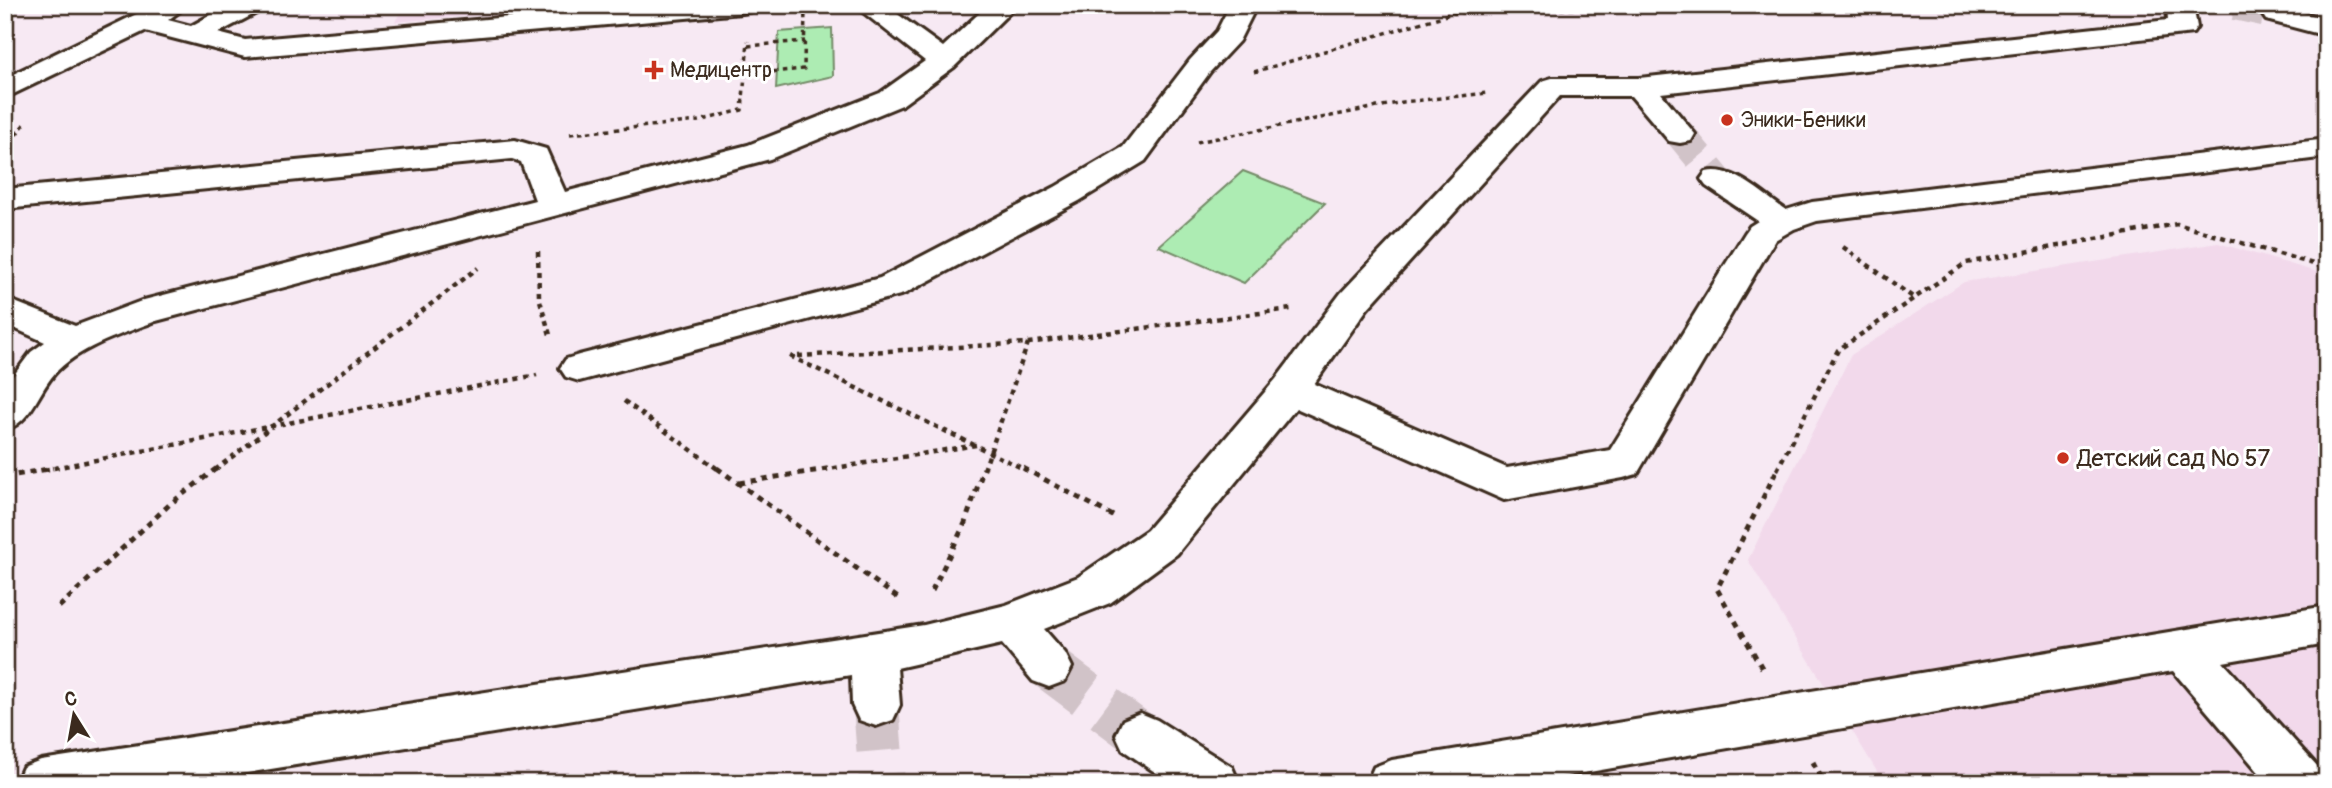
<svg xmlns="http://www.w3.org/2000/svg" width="2332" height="788" font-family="Pangolin,sans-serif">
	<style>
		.built { fill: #f2d9eb }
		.green { fill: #adecb3; stroke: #748b68; stroke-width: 2 }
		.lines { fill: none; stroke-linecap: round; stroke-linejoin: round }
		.minor-tunnel-far1 { stroke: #d1c3c8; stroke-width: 30; stroke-dasharray: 30 15; stroke-linecap: butt }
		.minor-tunnel { stroke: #d1c3c8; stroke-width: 46; stroke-dasharray: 46 23; stroke-linecap: butt }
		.minor-casing { stroke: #3b2a1e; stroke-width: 6 }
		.path-far2 { stroke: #3b2a1e; stroke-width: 3.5; stroke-dasharray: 4.5 4.5; stroke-linecap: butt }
		.path-far1 { stroke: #3b2a1e; stroke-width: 4.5; stroke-dasharray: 5 5; stroke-linecap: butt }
		.path { stroke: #3b2a1e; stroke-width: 5; stroke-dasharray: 6 6; stroke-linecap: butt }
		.minor { fill: #fff; fill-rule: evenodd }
		.poi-dot { fill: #c8321e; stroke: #fff; stroke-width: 2.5 }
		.labels { text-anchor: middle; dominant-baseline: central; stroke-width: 6; stroke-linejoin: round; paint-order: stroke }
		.far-poi-label { font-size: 21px; fill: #3b2a1e; stroke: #fff; text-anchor: start }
		.poi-label { font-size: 24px; fill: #3b2a1e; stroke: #fff; text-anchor: start }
	</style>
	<rect width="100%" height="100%" fill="#f7e9f3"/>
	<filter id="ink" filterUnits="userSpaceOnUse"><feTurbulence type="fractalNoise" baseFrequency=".0143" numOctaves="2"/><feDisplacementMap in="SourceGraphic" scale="14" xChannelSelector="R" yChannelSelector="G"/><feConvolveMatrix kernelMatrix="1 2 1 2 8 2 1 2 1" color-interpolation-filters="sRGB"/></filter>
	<g filter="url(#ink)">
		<g class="built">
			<path d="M 404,5 L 603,5 L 395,22 Z"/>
			<path d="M 2218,243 L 2327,275 L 2327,783 L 1884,783 L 1748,560 L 1851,355 L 1964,282 Z"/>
		</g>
		<g class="green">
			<path d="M 832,28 L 833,76 L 776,89 L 779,32 Z"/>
			<path d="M 1243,171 L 1325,203 L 1244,283 L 1159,246 Z"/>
		</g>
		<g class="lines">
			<g class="minor-tunnel-far1">
				<path d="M 2235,5 L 2276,14"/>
				<path d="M 1680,134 L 1717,179"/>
			</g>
			<g class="minor-tunnel">
				<path d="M 1049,667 L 1140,735"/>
				<path d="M 876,705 L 882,783"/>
			</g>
			<defs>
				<g id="minor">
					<path d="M 155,5 L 177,5 L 181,10 L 168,20 L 191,26 L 229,5 L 263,5 L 260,11 L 218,33 L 245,40 L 647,5 L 755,5 L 752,11 L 742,13 L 245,57 L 145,31 L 5,98 L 5,78 Z"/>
					<path d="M 854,5 L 885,5 L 943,47 L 988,5 L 1017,5 L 954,67 L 902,105 L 770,159 L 156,321 C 123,334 84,345 58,370 C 38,389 33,422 5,430 L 5,387 L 31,352 L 45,342 L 5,324 L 5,298 L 75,326 L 144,300 L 535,200 L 521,162 L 512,159 L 5,209 L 5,189 L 515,140 L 546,149 L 565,192 L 748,145 L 880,93 L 925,61 Z"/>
					<path d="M 1230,5 L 1257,5 L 1239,41 L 1210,72 L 1145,161 L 1079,201 L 904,294 L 579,381 L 566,377 L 560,368 L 566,359 L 579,355 L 880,278 L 1055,187 L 1123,147 L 1190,60 L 1217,31 Z"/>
					<path d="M 2167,5 L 2193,5 L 2197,27 L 2193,33 L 1661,93 L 1695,134 L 1691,141 L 1680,143 L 1669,141 L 1631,96 L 1560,96 L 1367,309 L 1314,384 L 1507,468 L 1610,450 L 1745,233 L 1750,226 L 1758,221 L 1706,186 L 1701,179 L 1706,172 C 1734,165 1763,195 1786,210 L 1812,202 L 2327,139 L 2327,157 L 1817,221 L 1794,229 L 1775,240 L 1637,474 L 1623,478 L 1504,500 L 1296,408 L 1177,554 L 1110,603 L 1044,629 L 1065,653 L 1072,667 L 1065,681 L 1049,687 L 1033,681 L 1002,644 L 897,668 L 900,705 L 893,720 L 876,726 L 859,720 L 852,705 L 851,675 L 185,783 L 16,783 L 23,767 L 41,760 L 924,625 L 1006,605 L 1078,577 L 1147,530 L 1276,379 L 1341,293 L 1542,81 L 1552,78 L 1639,78 L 2168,20 Z"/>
					<path d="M 2276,6 L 2327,19 L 2327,36 L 2266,20 L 2262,14 L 2266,8 Z"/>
					<path d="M 2327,606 L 2327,644 L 2223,662 L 2318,767 L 2325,783 L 2268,783 L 2173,671 L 1526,783 L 1367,783 L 1374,767 L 1392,760 Z"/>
					<path d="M 1140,713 L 1157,720 L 1232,767 L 1239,783 L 1171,783 L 1123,750 L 1116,735 L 1123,720 Z"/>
				</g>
			</defs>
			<use href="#minor" class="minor-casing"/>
			<g class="path-far2">
				<path d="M 1447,5 L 1453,13"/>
				<path d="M 748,46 L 805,41"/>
				<path d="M 1254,72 L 1453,13 L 1668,5"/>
				<path d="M 746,74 L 804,69 L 805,5"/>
				<path d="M 570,134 L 699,121 L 742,110 L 748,41"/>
				<path d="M 1197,142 L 1403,102 L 1488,93"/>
				<path d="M 5,149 L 26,122"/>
			</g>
			<g class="path-far1">
				<path d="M 1843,247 L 1914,298"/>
				<path d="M 538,251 L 539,297 L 550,335"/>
				<path d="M 790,356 L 1026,470"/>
				<path d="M 798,356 L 1028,343 L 1291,309"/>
				<path d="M 624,401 L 719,470"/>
				<path d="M 44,470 L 537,375"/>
				<path d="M 215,470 L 478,268"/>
				<path d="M 823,470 L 976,445"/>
				<path d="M 984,470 L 1028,343"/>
				<path d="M 1777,470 L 1838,350 L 1966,263 L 2177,224 L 2327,268"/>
			</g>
			<g class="path">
				<path d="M 717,468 L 898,598"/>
				<path d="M 1023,468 L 1115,517"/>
				<path d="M 5,477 L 53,468"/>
				<path d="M 739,483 L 833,468"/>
				<path d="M 932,591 L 965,523 L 984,468"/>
				<path d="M 59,607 L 170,504 L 217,468"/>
				<path d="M 1762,668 L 1717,589 L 1778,468"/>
				<path d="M 1813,762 L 1824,783"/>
			</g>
			<use href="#minor" class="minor"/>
		</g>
	</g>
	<g class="poi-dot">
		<path d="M650.5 59.5h7v7h7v7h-7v7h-7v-7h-7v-7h7z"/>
		<circle cx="1727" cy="120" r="7"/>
		<circle cx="2063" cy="458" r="7"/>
	</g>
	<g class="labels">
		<g class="far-poi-label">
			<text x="670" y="70">Медицентр</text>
			<text x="1741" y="120">Эники-Беники</text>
		</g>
		<g class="poi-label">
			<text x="2077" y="458">Детский сад № 57</text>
		</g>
	</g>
	<rect width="2332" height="788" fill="none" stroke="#fff" stroke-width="28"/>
	<rect x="14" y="14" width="2304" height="760" fill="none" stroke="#3b2a1e" stroke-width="2.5" filter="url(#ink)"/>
	<g transform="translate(74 715) rotate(349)" stroke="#ffffff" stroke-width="5" paint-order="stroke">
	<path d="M0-5L12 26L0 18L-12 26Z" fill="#3b2a1e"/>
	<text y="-10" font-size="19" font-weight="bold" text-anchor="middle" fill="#3b2a1e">С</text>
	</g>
</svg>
